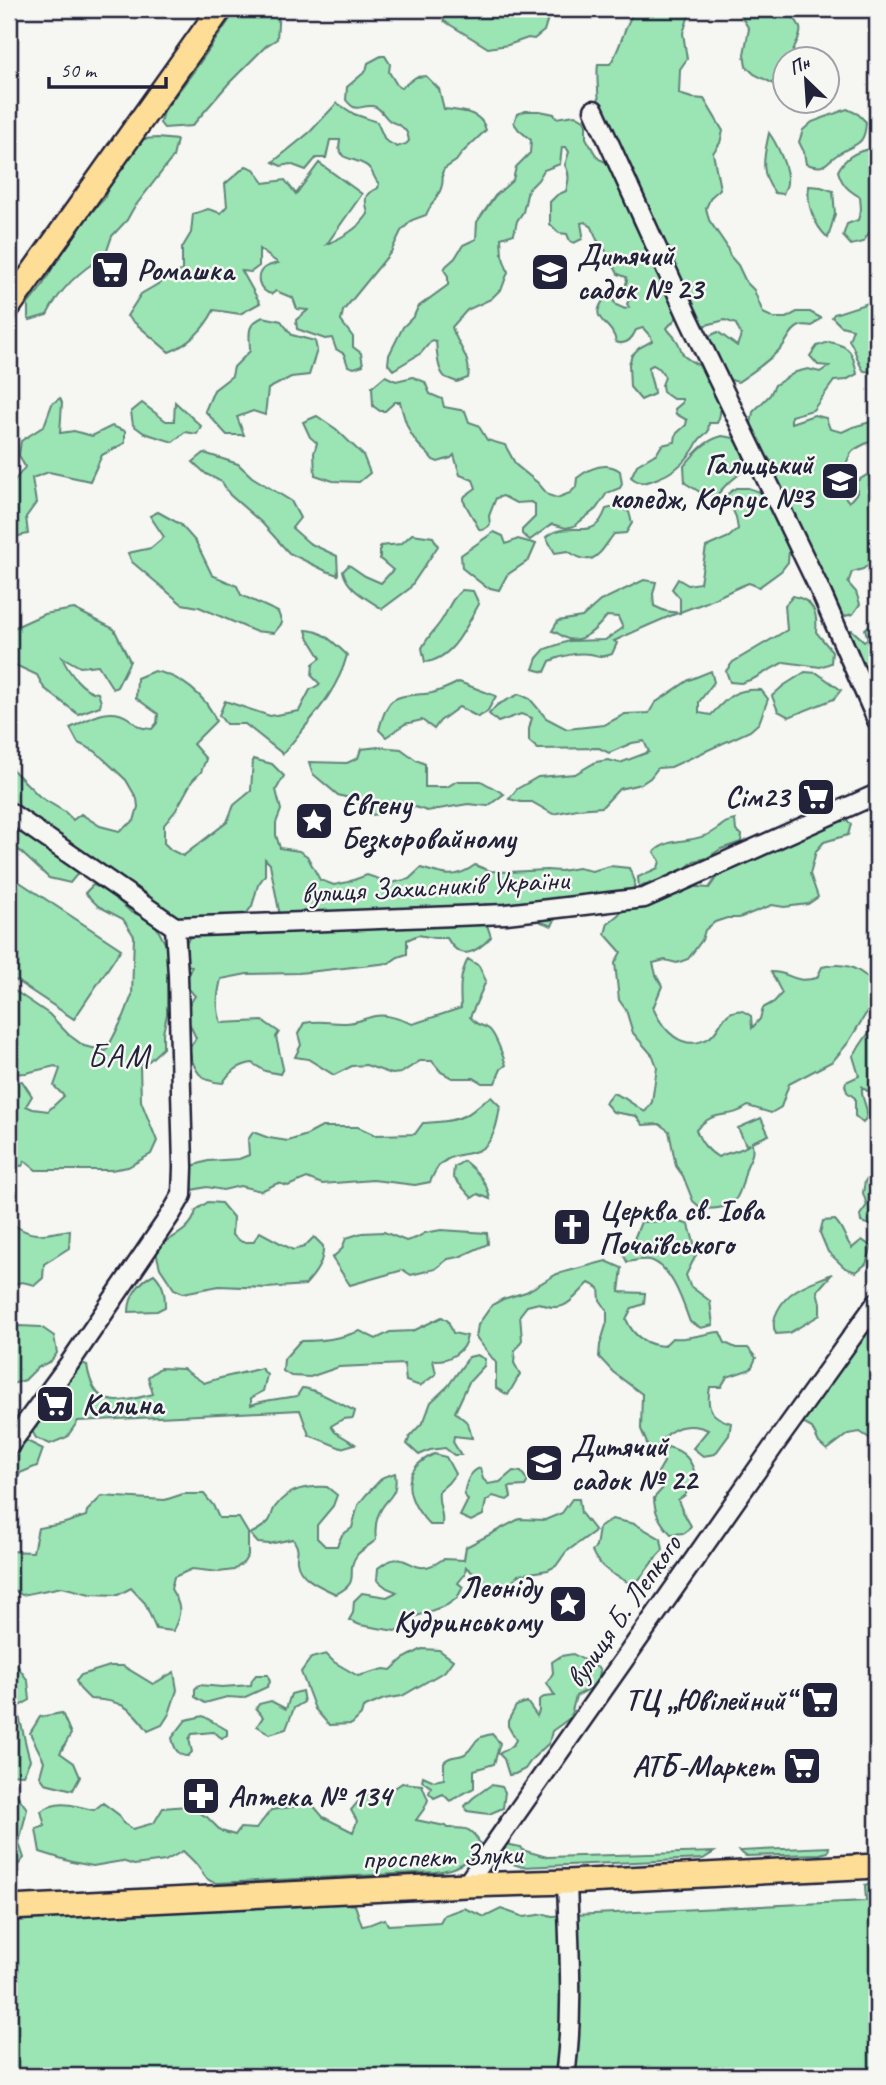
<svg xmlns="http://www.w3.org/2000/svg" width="886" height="2085" font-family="Caveat,sans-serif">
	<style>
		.green { fill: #9be5b4; stroke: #5e8478; stroke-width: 2 }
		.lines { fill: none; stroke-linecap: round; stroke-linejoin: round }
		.minor-casing { stroke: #22223b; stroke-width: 23 }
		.major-casing { stroke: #22223b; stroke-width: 28 }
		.minor { stroke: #f6f6f2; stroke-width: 18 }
		.major { stroke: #fedd96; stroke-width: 23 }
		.labels { text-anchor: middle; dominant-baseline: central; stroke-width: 5; stroke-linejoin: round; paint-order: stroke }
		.poi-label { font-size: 30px; font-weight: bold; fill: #22223b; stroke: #f6f6f2; text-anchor: start }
		.street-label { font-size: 30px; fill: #22223b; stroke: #f6f6f2 }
		.quarter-label { font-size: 33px; letter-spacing: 2px; fill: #22223b; stroke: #f6f6f2 }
	</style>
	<rect width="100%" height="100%" fill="#f6f6f2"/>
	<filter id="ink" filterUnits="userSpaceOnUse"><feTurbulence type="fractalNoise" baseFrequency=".0143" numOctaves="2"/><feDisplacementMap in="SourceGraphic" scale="14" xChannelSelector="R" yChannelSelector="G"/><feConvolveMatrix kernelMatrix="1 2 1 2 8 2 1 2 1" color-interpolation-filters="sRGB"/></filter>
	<g filter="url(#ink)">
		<g class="green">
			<path d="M 237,9 L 279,9 L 277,39 L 266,46 L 229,83 L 192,126 L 164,128 L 160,123 L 163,112 L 194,71 Z"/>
			<path d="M 442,9 L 537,9 L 545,13 L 548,18 L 544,31 L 534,39 L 528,38 L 508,45 L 488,48 L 444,21 Z"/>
			<path d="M 636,9 L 691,9 L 683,33 L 687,59 L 680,69 L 679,94 L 692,98 L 704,99 L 723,131 L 720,143 L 713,153 L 720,189 L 711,197 L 706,208 L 709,220 L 726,245 L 730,256 L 738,265 L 746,282 L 754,290 L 763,313 L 774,318 L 786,318 L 797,312 L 810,312 L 821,318 L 812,326 C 808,326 804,324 800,326 C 791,329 788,340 782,347 C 769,361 754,371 738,382 L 727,379 L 707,337 L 718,332 L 737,346 L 741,335 L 736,324 L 725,320 L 702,326 C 699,320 694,313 691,306 C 687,293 686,286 675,276 L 599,109 C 599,94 596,78 598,64 L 610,64 C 622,47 623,26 636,9 Z"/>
			<path d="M 742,9 L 787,9 L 787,12 C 814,34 792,37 792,59 L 784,60 L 784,102 L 797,102 L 786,106 L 776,85 L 754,74 L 746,66 L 744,54 L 749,29 L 741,16 Z"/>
			<path d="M 381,56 L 385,56 L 390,64 L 389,72 L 397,85 L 401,88 L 416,77 L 426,76 L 439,89 L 444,109 C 461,111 481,111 486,130 L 462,153 L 456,161 L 444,169 L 442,173 C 446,191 432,200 426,215 L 412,220 L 401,231 L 391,252 L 343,311 L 341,321 L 353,337 L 353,347 L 361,353 L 363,365 L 354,368 L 348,366 L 344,354 L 336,349 L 332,338 L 325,339 L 297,329 L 296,320 L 308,310 L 297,309 L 293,298 L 276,291 L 272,294 C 259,292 253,274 266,267 C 270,265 274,264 278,263 L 259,249 L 259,266 L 251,272 L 242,271 L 260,303 L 240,314 L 214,310 C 204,329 190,344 169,352 L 127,316 L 141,294 L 182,270 L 182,248 L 191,233 L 193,214 L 208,209 L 221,213 L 227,206 L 225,184 L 246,166 L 254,169 L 264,183 L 285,180 L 296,194 L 319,163 L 362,194 L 327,244 C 343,237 358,229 368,214 C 365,199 362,195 378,188 L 379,184 C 374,179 374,174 370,169 C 366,162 350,160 343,156 L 339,148 L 340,140 L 330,140 L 326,158 L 316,158 L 306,170 L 290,164 L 281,166 L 273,162 L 310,132 L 337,103 L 354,114 L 377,122 L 385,140 L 397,147 L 406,144 L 409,141 C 408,136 408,133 405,130 C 401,124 395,124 390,121 C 383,116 381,107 372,106 C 359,105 357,114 346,100 L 347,87 L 366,71 L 368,63 Z"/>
			<path d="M 847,109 L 858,114 L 866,122 C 865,145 857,143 840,153 C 824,162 828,171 806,164 L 804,152 L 799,142 L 803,130 L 812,122 Z"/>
			<path d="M 525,111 L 540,111 L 554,114 L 556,118 L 575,115 L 584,120 L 586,124 L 586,138 L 594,152 L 599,159 L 608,163 L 619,172 L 632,206 L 634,224 L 654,246 L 658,254 L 652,267 L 663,283 L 678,288 L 680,314 L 667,328 C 670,334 674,335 677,341 C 680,345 681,352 684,356 C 691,362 701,366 708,371 C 720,381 724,410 717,423 L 709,423 L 708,432 C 695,441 699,443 691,453 C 682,466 670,474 656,479 C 646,483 640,485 631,477 L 637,465 L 657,453 L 662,445 L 675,442 L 676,434 L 686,425 L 687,420 L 676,414 L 675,409 L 682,403 L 682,399 L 673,399 L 663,392 L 662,385 L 665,377 L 660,369 L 653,365 L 649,367 C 648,375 654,384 654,394 L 641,400 L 630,387 L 629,364 L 632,355 L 639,348 L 652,341 L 651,337 L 643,328 L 636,330 C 632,339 626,346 616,342 C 612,318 583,323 609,293 L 616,305 L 625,309 L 629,307 L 627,304 L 629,300 L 624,289 L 627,281 L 626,277 L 618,274 L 606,251 L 597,240 L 592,227 L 585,222 L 581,223 L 583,235 L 582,239 L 574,243 L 570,241 L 567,234 L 559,233 L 550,224 L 550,202 L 557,195 L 566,191 C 569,180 570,174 565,165 L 569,152 L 566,147 L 562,147 L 560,164 L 544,170 L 538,180 L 528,190 L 523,212 L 517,221 L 514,234 L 501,238 L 502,255 L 508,272 L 502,288 L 491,299 L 467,310 L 452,327 C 457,345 472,358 468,378 L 457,382 C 453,380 448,379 445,377 C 437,370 437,350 436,341 L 432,340 L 421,353 L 393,370 L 388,364 L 389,355 L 403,327 L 414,316 L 418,307 L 448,285 L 448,276 L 444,270 L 446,266 L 455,258 L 463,245 L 476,239 L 477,222 L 495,196 L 513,180 L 516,167 L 530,153 L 531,140 L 519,130 L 514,123 L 517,114 Z"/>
			<path d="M 769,133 C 777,144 789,169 787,183 C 787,187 784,190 783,194 L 775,193 C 759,173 764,156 769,133 Z"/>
			<path d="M 157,138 L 177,140 L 173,157 L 133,209 L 127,220 L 112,236 L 105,256 C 80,270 60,289 47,315 L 30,320 L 28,318 L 28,304 L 41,288 L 68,241 L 86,218 L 104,199 L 113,176 L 144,139 Z"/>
			<path d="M 871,149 L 877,155 L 877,221 L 863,242 L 851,245 L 843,236 L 847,224 L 858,220 L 861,209 L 860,197 C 848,190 842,185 838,171 C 845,157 856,151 871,149 Z"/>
			<path d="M 809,186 L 821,187 L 833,191 L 835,214 L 828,238 C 814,225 806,204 809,186 Z"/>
			<path d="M 868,303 L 877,307 L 876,372 L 864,371 C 856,361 857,351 849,340 L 853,329 L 841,326 L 832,317 L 834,314 Z"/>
			<path d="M 263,317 L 281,321 L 292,335 L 315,341 L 317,350 L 309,375 L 291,377 L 268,389 L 265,415 L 253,411 L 237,417 L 244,435 L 227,435 L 205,411 L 214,390 L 232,376 L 234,367 L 250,351 C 250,334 245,325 263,317 Z"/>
			<path d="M 829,342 C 851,346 853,353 857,374 L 846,380 L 834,381 L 813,410 L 791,416 L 791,423 L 814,415 L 826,418 L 830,429 L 842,432 L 853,427 L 877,420 L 877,437 C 870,443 860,445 853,451 C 847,456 839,485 842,493 C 844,496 847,499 849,502 L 857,493 L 857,481 L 867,475 L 877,480 L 877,558 L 863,569 L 852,572 L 848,583 L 856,592 L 860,604 L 853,614 L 841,617 L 776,484 L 778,472 L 772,462 L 749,436 L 753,412 L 770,395 L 775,385 L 796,372 L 808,369 L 820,372 L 829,366 L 818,365 L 810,356 L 817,346 Z"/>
			<path d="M 385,376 L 396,381 L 413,377 L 425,382 L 430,394 L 442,399 L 444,407 L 465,411 L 469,422 L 478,425 L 487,440 L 505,445 L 516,465 L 538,483 L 548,495 L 557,498 L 570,493 L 576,487 L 577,478 C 590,468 606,461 620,471 L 622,484 L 620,488 L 607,493 L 596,509 L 574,526 L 566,528 L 552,524 L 530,540 L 522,534 L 522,530 L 535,517 L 535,504 L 531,502 L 516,503 L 503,496 L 496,498 L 489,516 L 490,525 L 483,530 L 479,529 L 463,500 L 465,496 L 476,488 L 473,480 L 460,475 L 454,455 L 451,458 L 438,462 L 433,460 C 429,454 423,450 418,444 C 407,431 404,417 400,402 L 395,402 L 385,411 L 380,411 L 373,406 L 372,387 Z"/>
			<path d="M 60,398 L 62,403 L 60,433 L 74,431 L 92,436 L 112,426 L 125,431 L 125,443 L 102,455 L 90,481 L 49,472 L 32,478 L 36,503 L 26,517 L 28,534 L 9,538 L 9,488 L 25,467 L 19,455 L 21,441 L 44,426 L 52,404 Z"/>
			<path d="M 175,402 L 201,426 L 197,434 L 185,432 L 173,442 L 144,433 L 133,425 L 131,412 L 142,403 L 166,421 L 174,421 Z"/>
			<path d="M 317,416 L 336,429 L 363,455 L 370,473 L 359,482 L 333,481 L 315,475 L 314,453 L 317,443 L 310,437 L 303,422 Z"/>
			<path d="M 722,436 L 734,438 C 742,449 746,457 743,471 L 725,486 L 717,495 L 705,495 L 685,483 L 684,466 C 696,452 704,441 722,436 Z"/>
			<path d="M 204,453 L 238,464 L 252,477 L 291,501 L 300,518 L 292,528 L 309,543 L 337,556 L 338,575 L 326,571 L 289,553 L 262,523 L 230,495 L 222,482 L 206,474 L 193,462 Z"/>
			<path d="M 736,488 L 748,488 L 760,492 L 781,514 L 789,550 L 788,562 L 781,571 L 759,587 L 749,583 C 732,589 716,599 699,605 C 670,615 642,628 614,641 L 617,643 L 612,654 C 600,658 601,656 590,654 C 577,652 561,656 550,661 L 545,672 L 533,669 L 537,658 L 545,649 L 569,641 L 605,640 L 623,628 L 618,617 L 607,616 C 598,627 584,643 568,639 C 561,637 559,632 552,631 L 558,621 L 582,617 L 600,601 L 644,580 L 656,582 L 653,594 L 654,606 L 665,611 L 680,613 L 680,598 L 672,589 L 678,579 L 688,585 L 700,583 L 706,547 L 729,537 L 738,529 L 736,517 L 726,495 Z"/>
			<path d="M 618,506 L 629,512 L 632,523 L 626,533 L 614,534 C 599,553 595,570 568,551 L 555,553 L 546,537 C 549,535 553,532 557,531 C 580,524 595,540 606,509 Z"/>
			<path d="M 158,512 L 180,524 L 196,542 L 212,575 L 237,586 L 241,595 L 278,612 L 282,623 L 274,633 L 254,631 L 199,607 L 182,604 L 132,562 L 128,553 L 151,548 L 164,537 L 150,516 Z"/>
			<path d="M 494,532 L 503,536 L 506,544 L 518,539 L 536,544 L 529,560 L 507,575 L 499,590 L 486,587 L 462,568 L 461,555 Z"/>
			<path d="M 412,534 L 433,537 L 438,546 L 409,589 L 382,609 C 367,598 347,590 343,571 L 349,565 L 365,576 L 381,583 L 393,570 L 380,559 L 380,546 L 401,544 Z"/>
			<path d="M 462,590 L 473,591 L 479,604 C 467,625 453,660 425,662 L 422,648 C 427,638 433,632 439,624 C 449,611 448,602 462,590 Z"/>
			<path d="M 793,596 C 813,600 818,612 816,632 L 832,651 L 831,663 L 820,667 L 784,662 L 753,679 L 741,683 L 730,682 L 726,671 L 733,662 L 787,630 L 785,605 Z"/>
			<path d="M 74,609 L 114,629 L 130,661 L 117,687 L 113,689 L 98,665 L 80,667 L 62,657 C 67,670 83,692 98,693 L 101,702 L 100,706 L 78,714 L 44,688 L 37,675 L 9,662 L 9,630 L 44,614 Z"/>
			<path d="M 877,613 L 877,711 L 846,637 L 848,630 L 852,630 L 864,641 L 868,639 L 865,629 L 873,622 Z"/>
			<path d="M 306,630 C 323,630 335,644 347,655 C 337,694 307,723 283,754 L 245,724 L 226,724 L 219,715 L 225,701 L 270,716 L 299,711 L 310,690 L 320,684 L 312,676 L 313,664 L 321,658 L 308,637 Z"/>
			<path d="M 154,671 C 179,675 207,696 216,721 L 193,744 L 206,759 L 201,772 L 192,781 L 176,810 L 164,825 L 164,843 L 171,850 L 183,856 L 227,822 L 234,805 L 251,791 L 253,759 L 272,764 L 284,776 L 276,790 L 281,810 L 276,823 L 276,835 L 280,848 L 299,851 L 307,856 L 320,880 L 334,885 L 348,882 L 367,875 L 391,883 L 409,879 L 421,868 C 443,875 455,880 475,865 L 490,871 L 509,872 L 546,870 L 561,871 L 578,868 L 592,871 L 610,866 L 629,868 L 635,881 L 633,891 L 556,917 L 552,926 L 541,922 L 536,906 L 510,907 L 485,904 L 480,913 L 487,925 L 491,937 C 476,953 460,962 447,938 L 435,938 L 418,935 L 407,940 L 407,954 L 398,957 L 389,963 L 299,973 L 247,974 L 221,979 C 217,996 216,1006 221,1023 L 263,1021 L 279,1032 L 276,1037 L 283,1068 L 280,1074 L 265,1071 L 252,1063 C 240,1065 229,1072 223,1083 C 200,1082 194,1071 189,1049 L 196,1038 L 184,1012 L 195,996 L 184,983 L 192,966 L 185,965 L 182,947 L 195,931 L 449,910 L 421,907 L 349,913 L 280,916 L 270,864 L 265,859 L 265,875 L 258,885 L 252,906 L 241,921 L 197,921 L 173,918 L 146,898 L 136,887 L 126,885 L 83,859 L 79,872 L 70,883 L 49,878 L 9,841 L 9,766 L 40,797 L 65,812 L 73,820 L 81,814 L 100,826 L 119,831 L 134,821 L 138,807 L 137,799 L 126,780 L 95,751 L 78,743 L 70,728 C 88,720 109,705 128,718 C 139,726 137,728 152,729 L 157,723 L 158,714 L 136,698 L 137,678 Z"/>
			<path d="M 711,671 L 714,682 L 699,702 L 699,713 L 711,715 C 728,697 735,688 761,690 L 768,699 L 759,723 L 750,731 L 671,767 L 658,768 L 650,778 L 641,784 L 619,789 L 602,807 L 577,809 L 553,814 L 532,802 L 521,802 L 509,799 L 517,789 L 538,777 L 575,774 L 596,762 L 608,760 L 620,763 L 649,752 L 644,741 L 632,743 L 609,753 L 599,748 L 538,749 L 529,741 L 529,729 L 532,718 L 521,714 L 498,722 L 489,714 L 497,705 L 519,694 L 530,699 L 546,718 L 567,729 L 604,725 L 625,714 L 649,713 L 655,703 L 689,680 Z"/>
			<path d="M 805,672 L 817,673 L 841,690 L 834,699 L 789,717 L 778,711 L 772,696 L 783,686 Z"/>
			<path d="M 459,682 L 496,696 L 487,712 L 478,717 L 459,707 L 440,721 L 434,729 L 422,720 L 405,724 L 386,737 L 379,730 C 389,690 397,698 432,693 C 441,691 451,686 459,682 Z"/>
			<path d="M 379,747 L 401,749 L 416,760 L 425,764 L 425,787 L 447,787 L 457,781 L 481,781 L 504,794 L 488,806 L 468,804 L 427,811 L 415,807 L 373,815 L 356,800 L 338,795 L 313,774 L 309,762 L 347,763 L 358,758 L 361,749 Z"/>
			<path d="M 841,816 L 851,824 L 848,835 L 824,842 L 816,851 L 810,874 L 818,897 L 808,904 L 784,907 L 772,905 L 739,918 L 727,918 L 715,922 L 705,930 L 702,940 L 688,959 L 677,963 L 665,960 L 653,963 L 656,975 L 662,986 L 653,1008 C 663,1030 682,1053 709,1038 C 720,1031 722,1013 736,1011 C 742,1009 746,1013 751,1016 L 752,1028 L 760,1019 L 763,1008 L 774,1002 L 782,993 L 771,972 C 792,972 791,984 817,978 L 822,967 C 846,961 864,969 877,990 L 876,1005 L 867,1012 L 848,1043 L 833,1061 L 789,1084 L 781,1107 L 771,1113 L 748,1106 C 727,1121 716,1107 696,1130 C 701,1143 707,1150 718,1157 C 730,1151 740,1152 750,1144 L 746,1145 L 738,1128 L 761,1118 L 769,1135 L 752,1142 C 754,1159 750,1156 746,1169 C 738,1201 737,1209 702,1209 L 693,1201 L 683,1176 L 676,1166 L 669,1131 L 659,1124 L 643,1125 L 636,1116 L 613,1112 L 605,1103 L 613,1093 L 624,1098 L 645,1112 L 652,1102 L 657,1067 L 653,1056 L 633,1033 L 626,1010 L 619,1000 L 615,963 L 621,952 L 605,934 L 608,923 L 628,907 L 684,886 L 709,888 L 721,871 L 778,849 L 799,837 Z"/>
			<path d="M 735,820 L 736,831 L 742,835 L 741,842 L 721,849 L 707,858 L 694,861 L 686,868 L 674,873 L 659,882 L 650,882 L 639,888 L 638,877 L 658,868 L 660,861 L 654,852 C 670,836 693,844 711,833 C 722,827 722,822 735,820 Z"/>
			<path d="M 9,875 L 121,949 L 74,1019 L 9,976 Z"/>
			<path d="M 93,885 L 108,891 L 131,912 L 143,916 L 155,924 L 166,945 L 170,960 L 167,978 L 167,1014 L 163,1033 L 163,1048 L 149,1061 L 140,1065 L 141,1101 L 157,1141 L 151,1154 L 128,1167 L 111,1170 L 36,1170 L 25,1161 L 22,1166 L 9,1165 L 9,1083 L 22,1081 L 32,1096 L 26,1106 L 33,1109 L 48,1111 L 64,1096 L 54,1086 L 60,1069 L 55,1066 L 26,1073 L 9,1074 L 9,993 L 15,991 L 49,1014 L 69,1035 L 84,1046 L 106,1051 L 124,1016 L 132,995 L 134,936 L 123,919 L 98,906 L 85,893 Z"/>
			<path d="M 468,959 L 479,966 L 486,981 L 470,1017 C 477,1026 481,1024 489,1029 C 496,1035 503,1056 506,1065 L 501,1069 L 495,1083 L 482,1083 L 474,1078 L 452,1078 L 441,1072 L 432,1061 L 420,1061 L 401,1073 L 392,1074 L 366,1065 L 352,1066 L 334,1075 L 308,1059 L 295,1057 L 301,1045 L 298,1034 L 304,1023 C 322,1020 327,1023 343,1023 C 355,1024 364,1018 375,1016 C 389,1014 401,1020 413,1024 L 461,1008 C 460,990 459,976 468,959 Z"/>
			<path d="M 874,1025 L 877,1032 L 877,1067 L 873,1070 L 870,1090 L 867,1091 L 862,1087 C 860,1102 873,1110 863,1123 L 855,1116 L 855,1098 L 847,1092 L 845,1085 L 846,1082 L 859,1076 L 853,1056 Z"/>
			<path d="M 491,1097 L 500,1106 C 498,1120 494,1144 479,1150 C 466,1156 453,1153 442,1163 C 436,1167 433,1176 430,1182 L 415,1185 L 373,1180 L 322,1184 L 307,1178 L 288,1186 L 278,1183 L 261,1191 L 240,1186 L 223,1190 L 207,1187 L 187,1191 L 179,1170 L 208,1161 L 239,1159 L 249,1155 L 248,1140 L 253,1132 L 269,1138 L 288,1141 L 307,1135 L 322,1127 L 358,1127 L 375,1135 L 415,1134 L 423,1123 C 439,1122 453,1122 468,1114 C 477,1109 479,1103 491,1097 Z"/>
			<path d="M 464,1161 C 478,1172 487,1182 490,1199 L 478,1194 L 472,1198 L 453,1177 L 454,1167 Z"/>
			<path d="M 875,1174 L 877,1176 L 877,1220 L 873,1226 L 861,1222 L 860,1215 L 867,1205 L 863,1193 L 865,1181 Z"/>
			<path d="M 208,1202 L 221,1203 L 233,1217 L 232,1235 L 242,1242 L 253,1242 L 260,1232 L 293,1250 L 304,1247 L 314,1237 L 323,1246 C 324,1262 316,1273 305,1285 L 267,1288 L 219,1286 L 183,1293 L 174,1289 L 160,1268 L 155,1248 C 171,1238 193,1230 196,1210 Z"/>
			<path d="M 835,1220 C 844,1229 844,1238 852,1248 L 862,1240 L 872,1247 L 866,1264 L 856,1272 L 845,1268 L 828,1252 L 820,1233 L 823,1221 Z"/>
			<path d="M 678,1221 L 689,1225 L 697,1253 L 686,1275 L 690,1286 L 710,1301 L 713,1325 L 701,1328 L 690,1322 C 683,1303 671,1264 649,1260 C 642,1259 634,1261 627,1262 L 622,1252 L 632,1244 L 641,1222 Z"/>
			<path d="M 14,1225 C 36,1240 46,1233 70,1230 L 69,1248 L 44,1264 L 43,1278 L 35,1285 L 22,1282 L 9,1285 L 9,1226 Z"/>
			<path d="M 441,1230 L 487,1233 L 488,1244 L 459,1257 L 448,1259 L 435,1269 L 411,1275 L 403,1270 L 350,1285 L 332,1258 L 342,1249 L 346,1238 L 362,1233 L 384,1232 L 406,1241 L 416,1238 L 425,1233 Z"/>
			<path d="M 606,1261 L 622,1268 L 619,1292 L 645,1293 L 644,1304 L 632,1308 L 626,1319 C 633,1336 645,1345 664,1346 L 672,1338 C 690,1340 703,1333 720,1332 L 725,1343 L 736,1348 L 748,1348 L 756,1358 L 751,1369 L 727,1377 L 721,1387 L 710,1387 C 706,1408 710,1417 731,1423 L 729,1435 L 715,1454 L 703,1456 L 693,1448 L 708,1430 C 695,1424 676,1424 666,1436 C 658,1445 663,1445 650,1451 L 641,1429 L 642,1394 L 613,1372 L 599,1357 L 600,1345 L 607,1322 L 607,1310 L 600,1300 L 599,1288 L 589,1283 C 572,1299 565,1315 539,1303 L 527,1306 L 520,1315 L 522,1340 L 515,1351 L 514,1363 L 520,1374 L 508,1395 L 496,1388 L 496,1363 L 476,1337 L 478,1325 L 492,1305 L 503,1299 L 526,1292 L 557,1274 Z"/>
			<path d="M 154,1274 C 164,1284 165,1294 165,1307 L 157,1311 L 129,1312 C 129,1295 140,1281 154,1274 Z"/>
			<path d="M 832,1274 L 817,1291 L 820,1303 L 820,1315 L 789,1333 L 776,1334 C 768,1319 783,1299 795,1291 C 806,1283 821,1279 832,1274 Z"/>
			<path d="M 442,1317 L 448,1321 L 453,1333 L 467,1336 C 464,1353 449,1361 433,1360 L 436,1374 L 420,1386 L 406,1381 L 404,1364 L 339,1367 L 310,1377 L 291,1376 L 283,1371 L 284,1359 L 300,1341 C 322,1341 339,1339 360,1331 L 376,1339 L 390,1332 L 413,1331 Z"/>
			<path d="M 19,1326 L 41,1327 L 54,1336 L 57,1353 L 51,1361 L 37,1368 L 25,1380 L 9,1385 L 9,1327 Z"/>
			<path d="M 867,1331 L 877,1338 L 877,1443 L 860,1432 L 848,1434 L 827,1450 L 819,1443 L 812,1428 L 797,1420 Z"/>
			<path d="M 477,1355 L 485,1359 L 484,1366 L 469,1382 L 455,1412 L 468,1423 L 472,1438 L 454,1436 L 453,1442 L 461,1455 L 454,1455 L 445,1448 L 430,1450 L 419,1455 L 407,1444 L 410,1436 L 424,1421 L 431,1402 L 448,1386 L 469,1357 Z"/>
			<path d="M 71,1359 L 87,1365 C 94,1411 118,1403 153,1394 L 148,1377 L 160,1368 L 183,1369 L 204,1383 C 223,1376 242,1374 261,1368 L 267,1375 L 263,1391 L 251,1398 L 251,1405 C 267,1399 281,1399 297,1396 L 302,1388 C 315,1388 341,1405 355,1411 L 353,1418 L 343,1419 L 331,1426 L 335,1432 L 355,1444 L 341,1448 L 309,1435 L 300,1410 L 78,1421 L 67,1437 L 50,1444 L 36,1438 L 32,1431 C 38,1416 44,1409 60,1406 C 55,1387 61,1375 71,1359 Z"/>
			<path d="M 21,1438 L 43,1449 L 37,1466 L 20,1473 L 13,1493 L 9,1496 L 9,1444 Z"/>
			<path d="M 668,1447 C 685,1451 692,1461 696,1477 L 685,1495 L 678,1500 L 682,1510 L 691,1526 L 685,1533 L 671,1534 C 661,1524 654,1511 654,1498 L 663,1488 L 657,1474 L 664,1462 L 662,1454 Z"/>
			<path d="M 434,1454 L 446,1457 L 455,1474 L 448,1483 L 439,1491 C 437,1505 444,1511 442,1525 L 430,1525 C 416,1511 401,1487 415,1468 C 419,1462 428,1457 434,1454 Z"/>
			<path d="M 480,1468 L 483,1479 L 488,1484 L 500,1482 L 513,1471 L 521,1472 L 528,1481 L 525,1486 L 509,1487 L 511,1497 L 507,1500 L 493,1496 L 486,1501 L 483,1515 L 471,1521 L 460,1516 L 468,1500 L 464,1494 C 466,1483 469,1472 480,1468 Z"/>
			<path d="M 395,1473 C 399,1499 385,1496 378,1516 C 375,1524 375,1532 376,1540 C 370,1545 361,1550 357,1555 C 344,1572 363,1581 336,1594 C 322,1587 299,1579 297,1561 C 296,1548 301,1553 293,1539 L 269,1544 L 258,1543 L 250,1534 C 256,1531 264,1527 269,1521 C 272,1517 272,1510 276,1506 C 289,1488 307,1486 327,1487 L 337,1495 L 333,1506 L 317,1525 L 317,1538 L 325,1546 L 337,1546 L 342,1535 L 352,1528 L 358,1505 L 366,1495 L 383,1477 Z"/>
			<path d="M 183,1494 L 204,1494 L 213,1505 L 219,1518 L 239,1518 L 248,1533 L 248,1555 L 244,1562 L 234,1570 L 219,1572 L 192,1569 L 174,1577 L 171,1589 C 182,1607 182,1612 173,1631 L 156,1629 L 145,1603 L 131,1588 L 118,1595 L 90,1594 L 62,1587 L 22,1595 L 11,1588 L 9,1589 L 9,1551 L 33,1552 L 38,1528 L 62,1524 L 86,1516 L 87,1511 L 102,1496 L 165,1500 Z"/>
			<path d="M 572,1499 L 579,1499 L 581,1513 L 595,1531 L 566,1552 L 556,1566 L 548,1570 L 518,1575 L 510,1585 L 493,1590 L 466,1567 L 465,1574 L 458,1583 L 463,1587 L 457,1598 L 447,1605 L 414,1617 L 406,1627 L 395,1631 L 360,1625 L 349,1620 L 353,1613 L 354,1601 L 362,1593 L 387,1597 L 397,1592 L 387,1588 L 377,1580 L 378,1568 C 410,1542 409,1584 443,1559 L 464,1560 L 466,1547 L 519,1519 L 545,1520 L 562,1513 Z"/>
			<path d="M 612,1519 L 635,1524 L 661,1539 L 663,1550 C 651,1561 645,1574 634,1585 C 617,1577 599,1569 592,1551 L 596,1547 L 599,1528 Z"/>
			<path d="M 422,1649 L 439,1650 L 453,1660 L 445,1671 L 402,1696 L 384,1699 L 363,1708 L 361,1715 L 352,1724 L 329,1725 L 315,1709 L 301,1672 L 311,1658 L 326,1654 L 334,1662 L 358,1676 L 384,1669 L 391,1670 L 403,1659 Z"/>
			<path d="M 573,1654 L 600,1669 C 600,1685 588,1690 576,1696 L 570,1718 L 552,1731 L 549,1743 L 532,1759 L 525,1769 L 515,1774 L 509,1775 L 504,1759 L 499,1754 L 513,1745 L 516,1740 L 508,1726 L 508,1721 L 516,1706 L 527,1702 L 537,1716 L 539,1711 L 539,1700 L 544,1697 L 555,1696 L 547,1683 L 553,1673 L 552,1662 L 561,1656 Z"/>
			<path d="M 9,1664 L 17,1665 L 28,1681 L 30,1700 L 16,1708 C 23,1725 24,1742 30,1760 L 23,1775 L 9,1774 Z"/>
			<path d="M 110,1666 L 123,1666 L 153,1684 L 174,1672 L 177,1690 L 169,1714 L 162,1725 L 148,1731 C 131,1706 119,1700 90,1699 L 80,1689 L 76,1681 L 81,1675 Z"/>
			<path d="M 256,1675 L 268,1675 L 270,1682 L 267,1687 L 243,1698 L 227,1697 L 205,1703 L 195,1697 L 195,1689 L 199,1685 L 222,1687 L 251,1685 L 252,1680 Z"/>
			<path d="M 302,1691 L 304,1702 L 294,1708 L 286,1729 L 270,1734 L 257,1726 L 263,1717 L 256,1709 L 259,1704 L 271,1701 L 286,1709 L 291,1694 Z"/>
			<path d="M 62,1713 L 71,1734 L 60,1753 L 74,1763 L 80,1777 L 73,1790 L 45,1783 L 40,1776 L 44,1761 L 30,1733 L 40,1717 Z"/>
			<path d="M 203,1716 L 227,1730 L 227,1735 L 222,1738 L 213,1732 L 192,1734 L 189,1739 L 192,1752 L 188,1756 C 177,1756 174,1747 172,1738 L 186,1720 Z"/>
			<path d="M 492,1734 L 500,1743 L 494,1764 L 474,1770 L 474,1788 L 450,1801 L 443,1794 L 434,1798 L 429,1793 L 431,1787 L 422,1781 L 423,1776 L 434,1781 L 444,1779 L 444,1762 C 450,1755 457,1758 465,1754 C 478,1745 470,1738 492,1734 Z"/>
			<path d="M 402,1783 L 422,1785 L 428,1800 L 424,1809 L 416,1820 L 445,1826 L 447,1828 C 467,1828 471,1827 481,1845 C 467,1863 458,1869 435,1872 L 217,1883 C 204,1881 204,1873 196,1864 C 192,1859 187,1855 183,1851 L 165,1861 L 134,1865 L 122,1861 L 93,1866 L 72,1862 L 40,1852 L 36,1829 L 45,1826 L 41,1811 C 60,1799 74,1806 94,1810 L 103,1803 L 119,1815 L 123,1823 L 133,1829 L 154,1823 L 163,1808 L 187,1806 L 207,1817 L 221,1831 L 235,1835 L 240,1828 L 256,1829 L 271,1810 L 312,1804 L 323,1817 L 353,1832 L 357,1821 L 351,1810 L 362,1797 L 389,1792 Z"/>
			<path d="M 491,1785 L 502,1787 L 505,1792 L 503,1808 L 489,1814 L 467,1811 L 465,1806 L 473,1798 Z"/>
			<path d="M 9,1788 L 17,1795 L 27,1809 L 19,1843 L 24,1858 L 17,1866 L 9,1868 Z"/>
			<path d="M 506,1844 L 520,1847 L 522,1850 L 547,1857 L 714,1852 L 703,1859 L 522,1867 L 507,1862 L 504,1856 Z"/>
			<path d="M 829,1847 L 828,1852 L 820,1854 L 746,1856 L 739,1851 Z"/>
			<path d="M 877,1881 L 877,2076 L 9,2076 L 9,1920 C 95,1909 183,1907 270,1907 C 300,1907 326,1900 355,1905 L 362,1926 C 369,1926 376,1921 385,1919 L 388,1925 L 440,1922 L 444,1915 L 464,1908 L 485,1917 L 501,1909 L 524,1917 L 545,1914 L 552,1916 L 866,1901 L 865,1885 Z"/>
		</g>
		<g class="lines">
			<defs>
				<g id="minor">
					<path d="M 594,110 L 689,319 L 819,588 L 877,720"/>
					<path d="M 9,812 L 175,927 L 506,914 L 644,898 L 877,794"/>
					<path d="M 9,1446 L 69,1364 L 171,1214 L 182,1195 L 183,1167 L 178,975 L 175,927"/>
					<path d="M 466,1885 L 778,1440 L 877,1302"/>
					<path d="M 565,2076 C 574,2012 569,1947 567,1882"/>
				</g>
				<g id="major">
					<path d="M 9,306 L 220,9"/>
					<path d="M 9,1908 L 466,1885 L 567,1882 L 877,1866"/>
				</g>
			</defs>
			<use href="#minor" class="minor-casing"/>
			<use href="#major" class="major-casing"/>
			<use href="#minor" class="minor"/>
			<use href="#major" class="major"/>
		</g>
	</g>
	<defs>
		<symbol id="supermarket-square" viewBox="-11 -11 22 22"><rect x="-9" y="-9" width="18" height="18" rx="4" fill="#22223b" stroke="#f6f6f2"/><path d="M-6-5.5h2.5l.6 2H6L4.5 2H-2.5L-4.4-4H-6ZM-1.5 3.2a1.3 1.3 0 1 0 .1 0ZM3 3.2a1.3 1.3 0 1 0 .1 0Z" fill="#fff"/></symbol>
		<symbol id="school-square" viewBox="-11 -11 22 22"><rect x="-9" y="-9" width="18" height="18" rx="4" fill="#22223b" stroke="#f6f6f2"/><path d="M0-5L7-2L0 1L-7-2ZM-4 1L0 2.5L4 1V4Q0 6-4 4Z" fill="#fff"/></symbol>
		<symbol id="university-square" viewBox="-11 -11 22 22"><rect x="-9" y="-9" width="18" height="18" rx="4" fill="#22223b" stroke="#f6f6f2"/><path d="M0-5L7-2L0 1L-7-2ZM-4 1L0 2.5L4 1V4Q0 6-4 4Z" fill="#fff"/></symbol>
		<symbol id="sight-square" viewBox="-11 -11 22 22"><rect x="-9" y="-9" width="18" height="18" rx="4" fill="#22223b" stroke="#f6f6f2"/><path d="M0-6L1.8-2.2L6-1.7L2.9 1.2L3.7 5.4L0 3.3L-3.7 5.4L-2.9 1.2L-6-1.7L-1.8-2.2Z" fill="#fff"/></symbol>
		<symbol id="church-square" viewBox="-11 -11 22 22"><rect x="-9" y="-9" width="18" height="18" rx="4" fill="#22223b" stroke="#f6f6f2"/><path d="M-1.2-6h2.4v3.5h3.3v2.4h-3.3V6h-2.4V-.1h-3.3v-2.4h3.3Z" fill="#fff"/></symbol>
		<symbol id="pharmacy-square" viewBox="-11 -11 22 22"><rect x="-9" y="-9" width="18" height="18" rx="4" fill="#22223b" stroke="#f6f6f2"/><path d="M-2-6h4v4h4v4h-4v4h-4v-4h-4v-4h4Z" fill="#fff"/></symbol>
	</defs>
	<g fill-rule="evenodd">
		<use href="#supermarket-square" x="88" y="248" width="44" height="44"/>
		<use href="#school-square" x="528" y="250" width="44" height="44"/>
		<use href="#university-square" x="818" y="459" width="44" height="44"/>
		<use href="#supermarket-square" x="794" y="775" width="44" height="44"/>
		<use href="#sight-square" x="292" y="799" width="44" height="44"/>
		<use href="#church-square" x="550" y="1205" width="44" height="44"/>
		<use href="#supermarket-square" x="33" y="1382" width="44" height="44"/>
		<use href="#school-square" x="522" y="1441" width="44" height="44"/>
		<use href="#sight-square" x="546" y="1582" width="44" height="44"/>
		<use href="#supermarket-square" x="798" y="1678" width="44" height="44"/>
		<use href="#supermarket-square" x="780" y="1744" width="44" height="44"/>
		<use href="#pharmacy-square" x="179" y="1774" width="44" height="44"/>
	</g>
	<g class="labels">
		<g class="poi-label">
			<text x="577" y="255">Дитячий<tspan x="577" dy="34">садок № 23</tspan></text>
			<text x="137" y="270">Ромашка</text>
			<text x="813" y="464" text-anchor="end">Галицький<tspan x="813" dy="34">коледж, Корпус №3</tspan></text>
			<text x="789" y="797" text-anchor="end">Сім23</text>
			<text x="341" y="804">Євгену<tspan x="341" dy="34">Безкоровайному</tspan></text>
			<text x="599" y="1210">Церква св. Іова<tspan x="599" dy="34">Почаївського</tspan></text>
			<text x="82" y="1404">Калина</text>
			<text x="571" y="1446">Дитячий<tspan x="571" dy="34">садок № 22</tspan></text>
			<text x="541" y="1587" text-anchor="end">Леоніду<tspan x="541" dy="34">Кудринському</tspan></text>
			<text x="793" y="1700" text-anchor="end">ТЦ „Ювілейний“</text>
			<text x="775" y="1766" text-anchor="end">АТБ-Маркет</text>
			<text x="228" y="1796">Аптека № 134</text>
		</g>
		<g class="street-label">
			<text transform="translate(435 886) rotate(-3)">вулиця Захисників України</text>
			<text transform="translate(623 1611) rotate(-55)">вулиця Б. Лепкого</text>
			<text transform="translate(442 1856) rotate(-2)">проспект Злуки</text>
		</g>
		<g class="quarter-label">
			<text x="119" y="1056">БАМ</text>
		</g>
	</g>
	<rect width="886" height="2085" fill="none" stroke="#f6f6f2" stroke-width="35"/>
	<rect x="18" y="18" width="851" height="2050" fill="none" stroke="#22223b" stroke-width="2.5" filter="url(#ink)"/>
	<g transform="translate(806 80) rotate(335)"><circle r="33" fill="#f6f6f2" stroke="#a1a1a9" stroke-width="2"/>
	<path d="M0-5L12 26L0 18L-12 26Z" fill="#22223b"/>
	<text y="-10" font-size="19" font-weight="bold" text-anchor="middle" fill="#22223b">Пн</text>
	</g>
	<path d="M49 77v10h117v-10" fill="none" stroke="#22223b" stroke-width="3.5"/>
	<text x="60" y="77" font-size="21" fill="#22223b" stroke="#f6f6f2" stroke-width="5" paint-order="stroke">50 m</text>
</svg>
